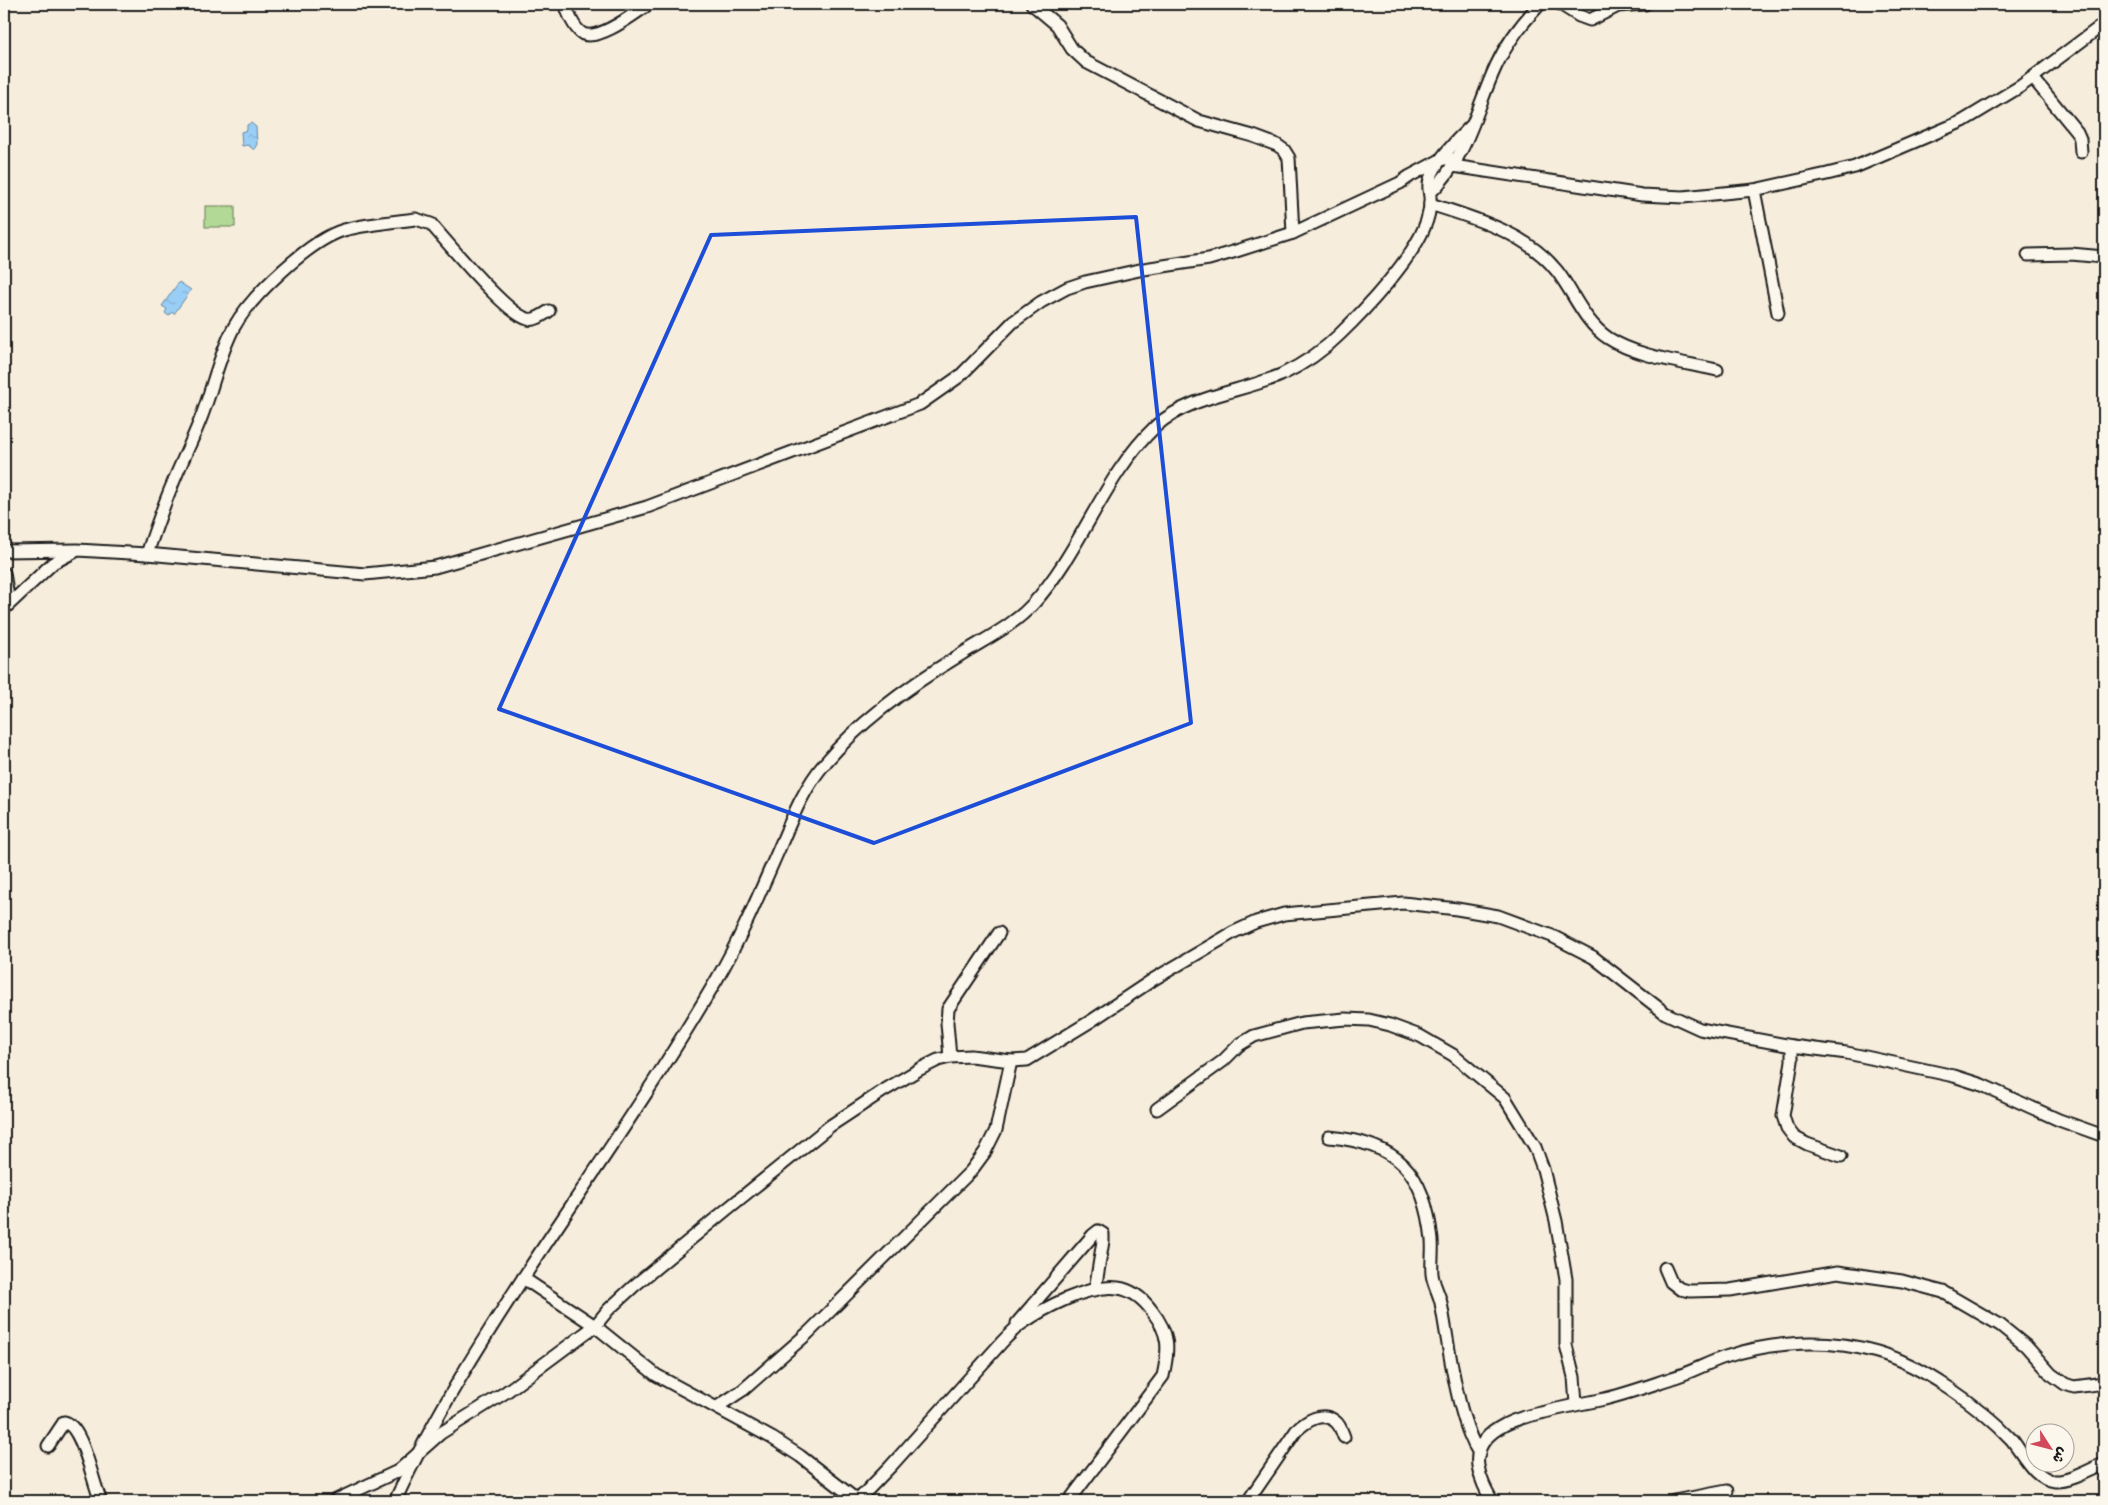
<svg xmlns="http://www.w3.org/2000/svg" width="2108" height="1505" font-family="'Playpen Sans','Playpen Sans Arabic',sans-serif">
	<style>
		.garden { fill: #b2d995; stroke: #677a58 }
		.water { fill: url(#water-ripples); stroke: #67879f }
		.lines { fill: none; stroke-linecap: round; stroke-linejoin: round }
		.minor-casing { stroke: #1c1c1c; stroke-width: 15 }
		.minor { stroke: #fbf7ec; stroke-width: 11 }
		.marked { fill: none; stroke: #1d4ed8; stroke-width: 4; stroke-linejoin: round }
	</style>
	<defs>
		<pattern id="water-ripples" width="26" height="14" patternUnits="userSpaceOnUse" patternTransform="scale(1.25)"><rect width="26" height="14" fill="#99cef7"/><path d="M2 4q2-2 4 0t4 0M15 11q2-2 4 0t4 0" fill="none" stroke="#83b0d3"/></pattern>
	</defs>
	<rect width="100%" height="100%" fill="#f7eddc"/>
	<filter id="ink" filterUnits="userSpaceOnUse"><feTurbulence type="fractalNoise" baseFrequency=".02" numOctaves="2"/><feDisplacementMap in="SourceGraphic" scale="10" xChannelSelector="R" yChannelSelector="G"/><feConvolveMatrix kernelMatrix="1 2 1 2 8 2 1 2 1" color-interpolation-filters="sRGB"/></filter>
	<g filter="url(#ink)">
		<rect class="garden" x="205" y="206" width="30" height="21"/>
		<g class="water">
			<path d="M 251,123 L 256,127 L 257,144 L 254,150 L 248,145 L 242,146 L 241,132 L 247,130 L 247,125 Z"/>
			<path d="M 179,282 L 191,290 L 174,314 L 172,312 L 169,316 L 165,313 L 167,309 L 162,306 Z"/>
		</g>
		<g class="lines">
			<defs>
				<g id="minor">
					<path d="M 565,4 C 568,13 574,29 583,34 C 600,41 635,13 649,4"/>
					<path d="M 1032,4 L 1057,25 L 1072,49 L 1086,62 L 1199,121 L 1253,136 L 1277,145 L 1284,150 L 1289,158 L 1293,233"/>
					<path d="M 1560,4 L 1579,16 L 1590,20 L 1618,6 L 1645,4"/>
					<path d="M 2033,78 L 2077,132 L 2080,139 L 2081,152"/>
					<path d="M 1453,166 L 1642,195 L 1683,197 L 1754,190 L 1827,174 L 1855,167 L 1963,121 L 2021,86 L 2104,24"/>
					<path d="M 1754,190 L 1778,313"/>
					<path d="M 1430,193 C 1468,157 1475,111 1496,66 C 1507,42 1522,23 1540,4"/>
					<path d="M 1430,204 C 1474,218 1527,233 1557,271 C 1574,293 1584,322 1608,338 C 1637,357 1683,362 1717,370"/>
					<path d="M 2028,255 L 2071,254 L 2104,257"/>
					<path d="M 4,551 L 77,550 L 147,554 L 365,574 L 435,567 L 647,507 L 920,404 L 960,376 L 1013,322 L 1041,302 L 1067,288 L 1085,282 L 1144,269 L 1209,259 L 1233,252 L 1293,233 L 1400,183 L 1410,176 L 1442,159 L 1457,159"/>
					<path d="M 147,554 C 155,530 163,506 173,483 C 181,463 191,443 199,423 C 212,392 218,357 234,327 C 251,296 310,240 344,230 C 367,224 392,222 416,219 L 431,224 C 448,243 507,315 528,319 C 535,321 543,315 549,311"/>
					<path d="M 4,573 L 9,603"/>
					<path d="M 4,609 L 53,563 L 74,552"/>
					<path d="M 1792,1046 L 1792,1061 L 1783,1116 L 1787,1128 L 1794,1137 L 1807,1144 L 1841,1156"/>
					<path d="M 950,1057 L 947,1023 L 948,1009 L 999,933"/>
					<path d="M 1157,1109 L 1223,1061 L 1239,1045 L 1254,1036 L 1302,1023 L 1345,1019 L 1369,1020 L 1390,1025 L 1420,1036 L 1453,1055 L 1505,1098 L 1535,1147 L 1543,1169 L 1556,1221 L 1566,1279 L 1566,1345 L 1574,1377 L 1576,1404"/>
					<path d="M 1329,1137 C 1398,1143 1425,1172 1432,1240 C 1433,1251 1431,1263 1432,1274 C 1433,1284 1439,1293 1441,1303 C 1448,1341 1452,1378 1463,1415 C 1467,1428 1471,1441 1479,1453"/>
					<path d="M 1665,1268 L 1671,1282 L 1680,1289 L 1690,1291 L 1730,1290 L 1838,1272 L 1902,1281 L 1943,1292 L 2000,1325 L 2026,1346 L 2051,1374 L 2065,1384 L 2074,1387 L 2104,1383"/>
					<path d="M 523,1278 L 595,1326 L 656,1375 L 772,1438 L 800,1456 L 858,1501"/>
					<path d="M 1017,1323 L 1093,1235 L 1098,1231 L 1103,1234 L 1103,1241 L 1095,1290"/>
					<path d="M 717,1407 L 743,1390 L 808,1333 L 971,1171 L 985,1152 L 996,1130 L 1011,1061"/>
					<path d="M 48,1446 L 64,1422 C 83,1425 93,1485 101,1501"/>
					<path d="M 334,1501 L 398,1471 L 441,1433 L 506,1392 L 595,1326 L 608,1310 L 634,1286 L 726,1210 L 830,1126 L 883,1091 L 920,1069 L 938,1060 L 950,1057 L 971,1056 L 1011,1061 L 1027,1060 L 1091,1021 L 1154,979 L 1234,932 L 1256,922 L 1284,914 L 1403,903 L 1457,909 L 1498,916 L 1552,936 L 1593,957 L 1665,1013 L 1700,1029 L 1792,1046 L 1847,1053 L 1954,1076 L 1982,1085 L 2059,1120 L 2104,1136"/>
					<path d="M 395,1501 C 434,1416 484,1337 535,1260 C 597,1167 661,1075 717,979 C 741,938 760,892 779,849 C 792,818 804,787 826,762 C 862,719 912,684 960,655 C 985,639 1013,626 1033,604 C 1082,550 1103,476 1156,426 C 1189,396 1241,392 1281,375 C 1302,365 1324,350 1340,334 C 1366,309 1411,260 1424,228 C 1427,221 1430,210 1430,202 C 1431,196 1428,190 1429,184 C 1431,166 1458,138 1471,126"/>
					<path d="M 857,1501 L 890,1467 L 1002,1342 C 1008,1336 1014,1329 1021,1324 C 1044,1308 1089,1284 1118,1288 C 1132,1290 1144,1300 1152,1311 C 1170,1334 1169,1349 1163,1376 L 1069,1501"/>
					<path d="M 1248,1501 L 1296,1431 C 1306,1421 1323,1410 1336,1422 C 1340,1425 1342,1432 1344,1437"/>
					<path d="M 1492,1501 C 1486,1490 1480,1479 1478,1466 C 1473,1432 1515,1418 1541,1413 C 1560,1408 1580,1404 1600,1400 C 1624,1395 1648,1386 1672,1378 C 1690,1373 1707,1363 1725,1357 C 1773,1341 1828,1338 1877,1352 C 1922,1365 1980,1406 2012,1440 C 2023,1454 2035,1479 2055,1481 C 2070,1482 2090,1469 2104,1464"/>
					<path d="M 1674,1501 L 1727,1491"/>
				</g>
			</defs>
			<use href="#minor" class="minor-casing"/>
			<use href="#minor" class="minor"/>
		</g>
	</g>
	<path class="marked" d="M 1136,217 L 1191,723 L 874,843 L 499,709 L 711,235 Z"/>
	<rect width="2108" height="1505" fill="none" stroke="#fbf7ec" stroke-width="20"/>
	<rect x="10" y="10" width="2088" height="1485" fill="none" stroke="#1c1c1c" stroke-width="2" filter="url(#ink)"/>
	<g transform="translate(2050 1448) rotate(126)"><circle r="24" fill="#fbf7ec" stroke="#a29f99"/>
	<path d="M0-4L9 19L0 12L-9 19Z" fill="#d1495b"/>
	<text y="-8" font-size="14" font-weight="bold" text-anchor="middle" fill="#1c1c1c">ش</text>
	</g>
</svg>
